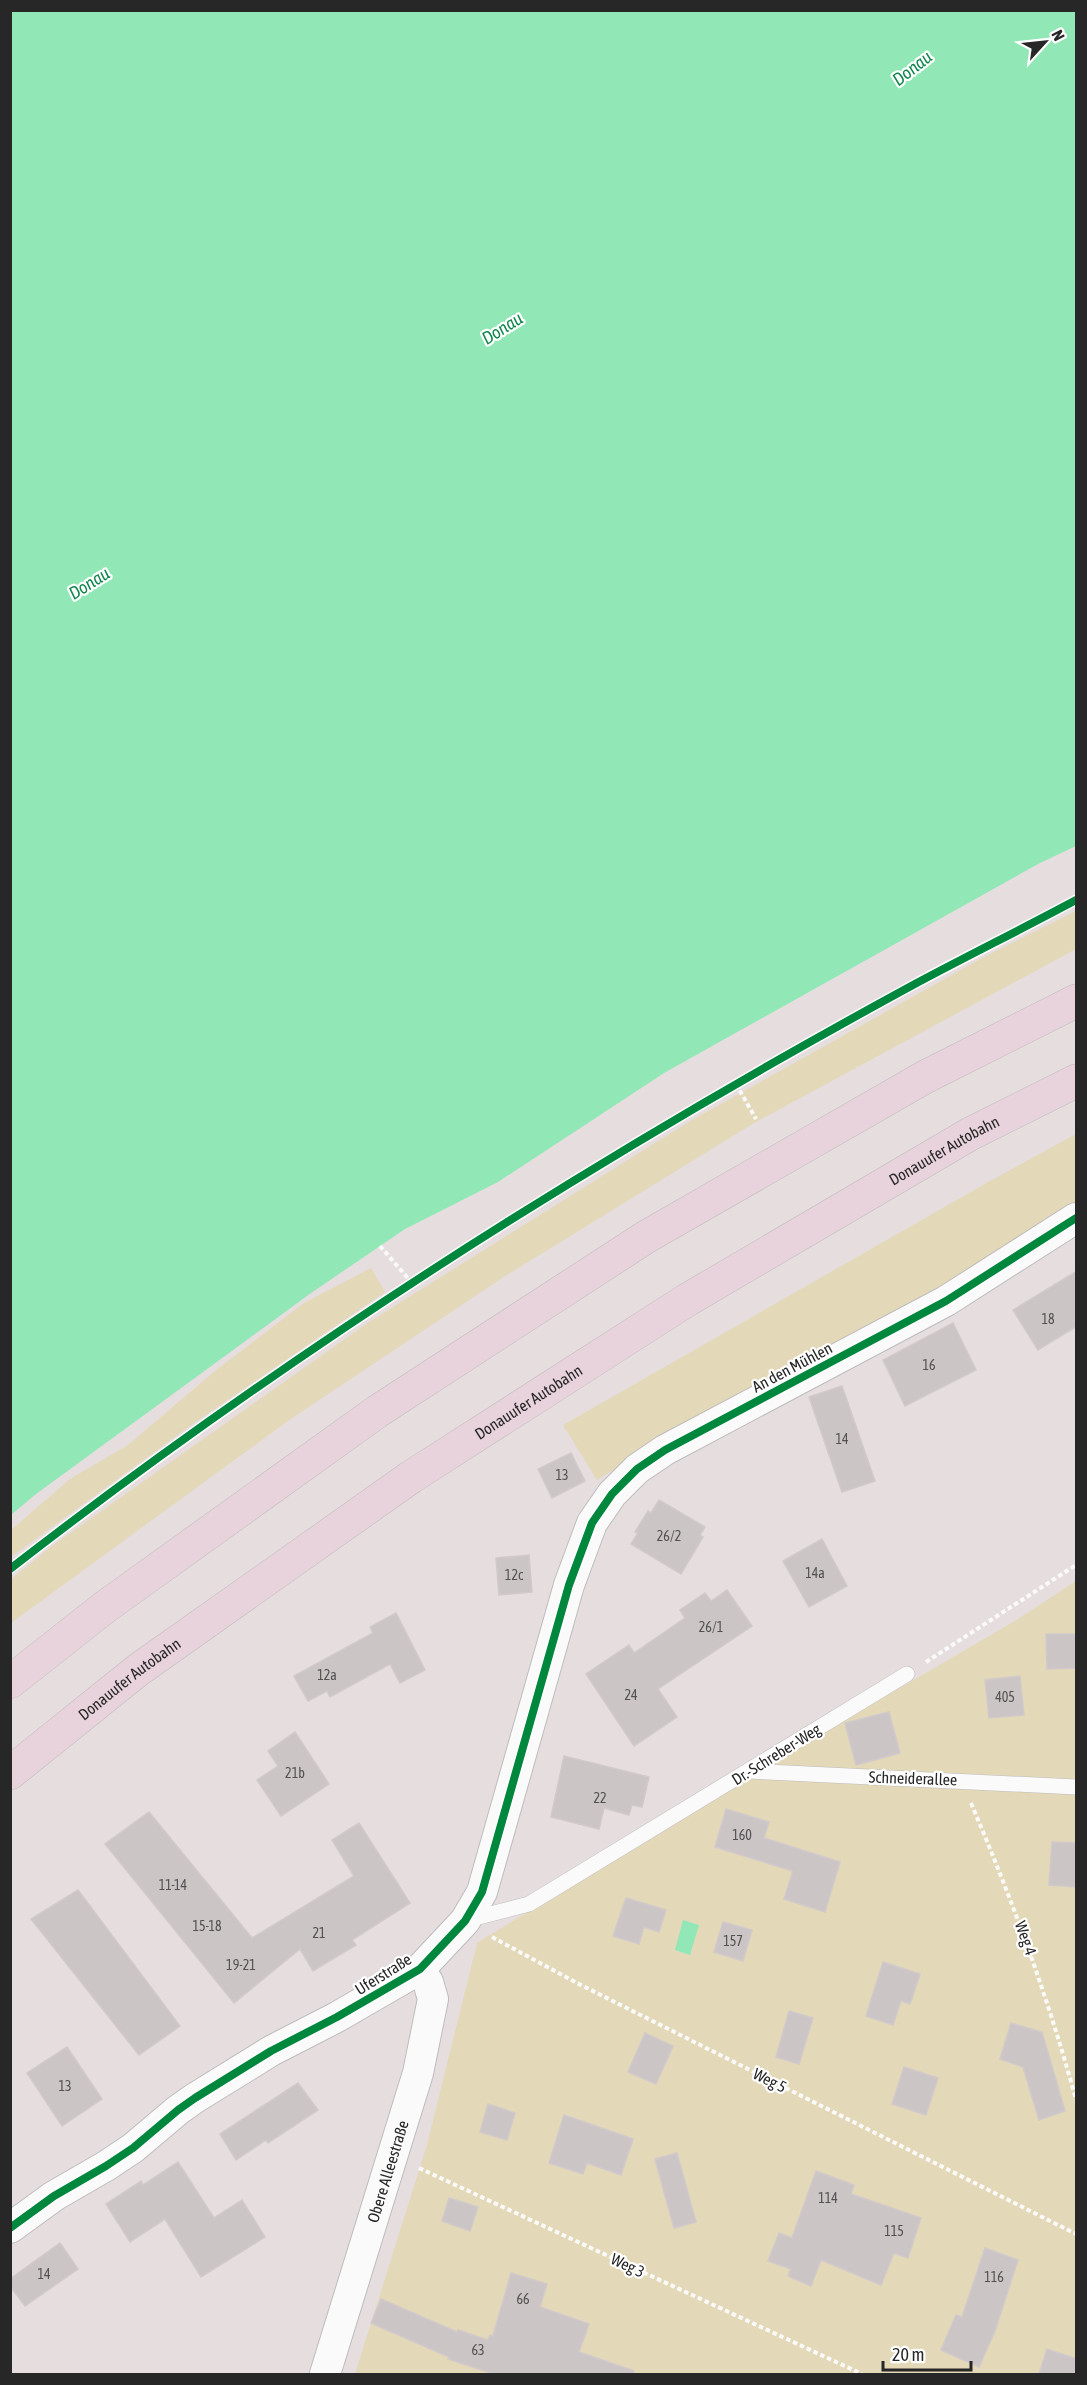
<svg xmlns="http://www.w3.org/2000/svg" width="1087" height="2385" font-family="'Asap Condensed',sans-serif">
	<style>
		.green { fill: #e3d8b7 }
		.water { fill: #91e7b5 }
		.building { fill: #cbc5c6; stroke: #d1c9cb; stroke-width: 1.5 }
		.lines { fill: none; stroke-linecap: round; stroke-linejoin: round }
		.lane-casing { stroke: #bdbcbd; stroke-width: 16 }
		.street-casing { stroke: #bdbcbd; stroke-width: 32 }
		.highway-casing { stroke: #bfbcbc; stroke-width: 34 }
		.path { stroke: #fbfafa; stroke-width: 4; stroke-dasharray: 4.5 3; stroke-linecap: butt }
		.lane { stroke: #fbfafa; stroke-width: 15 }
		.street { stroke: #fbfafa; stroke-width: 30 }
		.highway { stroke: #e8d2db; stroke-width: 33 }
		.cycleway-casing { stroke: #fff; stroke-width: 11 }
		.cycleway { stroke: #00873e; stroke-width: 8 }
		.labels { text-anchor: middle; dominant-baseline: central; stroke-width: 4.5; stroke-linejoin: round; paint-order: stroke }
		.number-label { font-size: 14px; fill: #525151 }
		.street-label { font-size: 16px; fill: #272727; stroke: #fff }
		.water-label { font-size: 18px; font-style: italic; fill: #10864c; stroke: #fff }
	</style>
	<rect width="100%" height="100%" fill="#e6dddf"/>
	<g class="green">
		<path d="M 1076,911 L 1076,949 L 754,1123 L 502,1278 L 292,1418 L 11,1623 L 11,1579 L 52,1546 L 369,1322 L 687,1123 L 984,957 Z"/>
		<path d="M 1076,1134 L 1076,1202 L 867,1331 L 688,1423 L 597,1480 L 563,1425 L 990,1181 Z"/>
		<path d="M 371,1268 L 385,1292 L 194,1423 L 11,1557 L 11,1530 L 70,1479 L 128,1445 L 215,1371 L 304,1303 Z"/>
		<path d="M 1076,1581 L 1076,2374 L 355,2374 L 427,2145 L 477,1943 L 783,1756 L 1015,1621 Z"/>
	</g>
	<g class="water">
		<path d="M 11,10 L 1076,11 L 1076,846 L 1038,864 L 664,1073 L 498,1182 L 405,1229 L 311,1293 L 36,1494 L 11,1515 Z"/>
		<path d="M 683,1920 L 699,1925 L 690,1955 L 675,1950 Z"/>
	</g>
	<g class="building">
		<path d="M 1077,1271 L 1077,1326 L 1038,1350 L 1013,1310 Z"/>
		<path d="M 953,1323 L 976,1370 L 905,1406 L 883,1360 Z"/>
		<path d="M 842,1386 L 875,1481 L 842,1492 L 809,1397 Z"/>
		<path d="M 571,1453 L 585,1481 L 552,1498 L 538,1469 Z"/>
		<path d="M 659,1500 L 705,1527 L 700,1535 L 703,1537 L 681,1574 L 631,1544 L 638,1533 L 635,1532 L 648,1511 L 651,1513 Z"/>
		<path d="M 822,1539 L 847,1586 L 809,1607 L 783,1561 Z"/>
		<path d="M 529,1555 L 532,1592 L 499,1595 L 496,1558 Z"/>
		<path d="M 727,1590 L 752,1626 L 658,1689 L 677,1717 L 634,1746 L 586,1674 L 629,1645 L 634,1653 L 685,1618 L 680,1610 L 705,1593 L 711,1601 Z"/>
		<path d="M 396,1613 L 425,1670 L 400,1683 L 390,1664 L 330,1697 L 327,1691 L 308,1701 L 294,1676 L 373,1633 L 370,1627 Z"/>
		<path d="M 1046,1634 L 1077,1634 L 1077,1668 L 1047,1669 Z"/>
		<path d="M 1020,1676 L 1024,1715 L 989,1718 L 985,1680 Z"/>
		<path d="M 889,1712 L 900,1753 L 856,1765 L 845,1723 Z"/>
		<path d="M 295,1732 L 329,1784 L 281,1816 L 257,1780 L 278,1766 L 268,1751 Z"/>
		<path d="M 564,1756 L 649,1777 L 642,1807 L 632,1805 L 629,1815 L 604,1808 L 599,1829 L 551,1817 Z"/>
		<path d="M 726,1809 L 769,1822 L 764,1838 L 840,1862 L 825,1912 L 784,1899 L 793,1871 L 715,1847 Z"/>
		<path d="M 149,1812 L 252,1938 L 354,1876 L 332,1840 L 359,1823 L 410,1903 L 352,1940 L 356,1945 L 313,1971 L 300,1949 L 234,2003 L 105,1844 Z"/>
		<path d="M 1052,1842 L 1077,1843 L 1077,1887 L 1049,1885 Z"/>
		<path d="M 78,1890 L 180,2026 L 139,2055 L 31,1919 Z"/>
		<path d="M 626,1898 L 666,1910 L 659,1932 L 644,1927 L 639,1944 L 613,1936 Z"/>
		<path d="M 723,1922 L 752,1930 L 743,1961 L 714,1952 Z"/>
		<path d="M 883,1962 L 920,1974 L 910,2004 L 901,2001 L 893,2025 L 866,2016 Z"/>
		<path d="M 789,2011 L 813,2018 L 799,2064 L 776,2057 Z"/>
		<path d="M 1011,2023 L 1042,2032 L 1065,2111 L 1039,2120 L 1023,2067 L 1000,2059 Z"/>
		<path d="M 645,2033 L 673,2046 L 656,2084 L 628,2072 Z"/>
		<path d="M 67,2047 L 102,2099 L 62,2126 L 27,2073 Z"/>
		<path d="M 904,2067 L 938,2078 L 926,2115 L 892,2104 Z"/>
		<path d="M 298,2083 L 318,2110 L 268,2143 L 266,2140 L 236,2160 L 220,2134 Z"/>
		<path d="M 488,2104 L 515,2113 L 507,2140 L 480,2132 Z"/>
		<path d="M 564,2115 L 633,2139 L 621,2175 L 587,2163 L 583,2174 L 549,2163 Z"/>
		<path d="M 677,2153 L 696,2222 L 674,2228 L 655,2159 Z"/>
		<path d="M 178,2162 L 214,2218 L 242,2200 L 265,2237 L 201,2277 L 165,2219 L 130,2242 L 106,2204 L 141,2181 L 143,2185 Z"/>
		<path d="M 816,2171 L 854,2185 L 851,2194 L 921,2218 L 908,2258 L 894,2253 L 881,2285 L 821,2260 L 811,2286 L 788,2276 L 791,2269 L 768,2261 L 779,2233 L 792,2238 Z"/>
		<path d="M 449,2198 L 478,2207 L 470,2231 L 442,2221 Z"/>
		<path d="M 60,2243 L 78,2269 L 25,2306 L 10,2286 L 10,2279 Z"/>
		<path d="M 985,2248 L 1018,2260 L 995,2331 L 979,2367 L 941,2350 L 956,2315 L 962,2317 Z"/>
		<path d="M 511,2273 L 547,2284 L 540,2307 L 589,2324 L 579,2352 L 634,2371 L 633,2374 L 494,2374 L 448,2359 L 449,2357 L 371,2323 L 381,2299 L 457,2332 L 458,2330 L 488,2340 L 490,2335 L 493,2336 Z"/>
		<path d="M 1047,2349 L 1077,2359 L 1077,2374 L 1039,2374 Z"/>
	</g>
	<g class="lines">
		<defs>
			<g id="lane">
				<path d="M 749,1771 L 1076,1787"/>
				<path d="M 467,1920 L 529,1904 L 907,1674"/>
			</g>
			<g id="street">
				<path d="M 10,2228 L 54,2196 L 106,2166 L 133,2148 L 178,2110 L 195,2098 L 271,2051 L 337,2017 L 420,1969 L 465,1921 L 482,1892 L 569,1585 L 592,1523 L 612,1494 L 637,1469 L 665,1450 L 946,1301 L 1076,1218"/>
				<path id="s1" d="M 325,2374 L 418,2073 L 433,1999 L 428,1982 L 420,1969"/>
			</g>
			<g id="highway">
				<path d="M 10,1682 L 105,1607 L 378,1411 L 646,1237 L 925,1077 L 1076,1001"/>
				<path id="s2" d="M 10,1773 L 138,1670 L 411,1477 L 687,1300 L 970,1134 L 1076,1081"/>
			</g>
		</defs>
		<use href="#lane" class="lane-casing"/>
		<use href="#street" class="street-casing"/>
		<use href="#highway" class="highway-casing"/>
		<g class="path">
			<path d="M 736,1084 L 756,1119"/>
			<path d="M 380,1246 L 413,1284"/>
			<path d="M 926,1662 L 1076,1565"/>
			<path d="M 971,1803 C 1013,1902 1048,1997 1076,2100"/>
			<path d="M 492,1937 L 577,1983 L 1076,2234"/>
			<path d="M 419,2168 L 862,2374"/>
		</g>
		<use href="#lane" class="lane"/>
		<use href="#street" class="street"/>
		<use href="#highway" class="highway"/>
		<defs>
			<g id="cycleway">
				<path d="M 10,1569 C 292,1350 600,1155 913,985 C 967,956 1022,929 1076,900"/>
				<path d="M 10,2228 L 54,2196 L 106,2166 L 133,2148 L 178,2110 L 195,2098 L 271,2051 L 337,2017 L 420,1969 L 465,1921 L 482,1892 L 569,1585 L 592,1523 L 612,1494 L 637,1469 L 665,1450 L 946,1301 L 1076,1218"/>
			</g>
		</defs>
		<use href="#cycleway" class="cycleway-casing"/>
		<use href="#cycleway" class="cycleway"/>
	</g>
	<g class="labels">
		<g class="number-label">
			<text x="1048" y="1319">18</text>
			<text x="929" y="1365">16</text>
			<text x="842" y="1439">14</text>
			<text x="562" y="1475">13</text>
			<text x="669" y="1536">26/2</text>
			<text x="815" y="1573">14a</text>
			<text x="514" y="1575">12c</text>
			<text x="711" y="1627">26/1</text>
			<text x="327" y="1675">12a</text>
			<text x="631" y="1695">24</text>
			<text x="1005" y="1697">405</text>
			<text x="295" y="1773">21b</text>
			<text x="600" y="1798">22</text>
			<text x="742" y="1835">160</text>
			<text x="173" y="1885">11-14</text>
			<text x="207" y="1926">15-18</text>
			<text x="319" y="1933">21</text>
			<text x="733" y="1941">157</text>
			<text x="241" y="1965">19-21</text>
			<text x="65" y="2086">13</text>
			<text x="828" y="2198">114</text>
			<text x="894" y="2231">115</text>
			<text x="44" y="2274">14</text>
			<text x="994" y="2277">116</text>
			<text x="523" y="2299">66</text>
			<text x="478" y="2350">63</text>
		</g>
		<g class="street-label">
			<text stroke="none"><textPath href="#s2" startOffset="1124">Donauufer Autobahn</textPath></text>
			<text transform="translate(792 1367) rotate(-28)">An den Mühlen</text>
			<text stroke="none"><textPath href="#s2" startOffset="638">Donauufer Autobahn</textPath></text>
			<text stroke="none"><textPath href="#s2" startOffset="152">Donauufer Autobahn</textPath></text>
			<text transform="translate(776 1754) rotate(-32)">Dr.-Schreber-Weg</text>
			<text transform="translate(913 1778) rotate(2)">Schneiderallee</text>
			<text transform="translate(1026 1938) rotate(70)">Weg 4</text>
			<text transform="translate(383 1974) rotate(-32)">Uferstraße</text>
			<text transform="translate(770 2080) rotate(27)">Weg 5</text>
			<text stroke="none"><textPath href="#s1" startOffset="212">Obere Alleestraße</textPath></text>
			<text transform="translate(628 2265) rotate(25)">Weg 3</text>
		</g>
		<g class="water-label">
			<text transform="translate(912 68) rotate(-38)">Donau</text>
			<text transform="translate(502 328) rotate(-32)">Donau</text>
			<text transform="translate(89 583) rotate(-32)">Donau</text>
		</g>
	</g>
	<rect width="1087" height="2385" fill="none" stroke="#272727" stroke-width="24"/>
	<g transform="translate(1045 42) rotate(63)" stroke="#ffffff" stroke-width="4.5" paint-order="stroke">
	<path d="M0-4.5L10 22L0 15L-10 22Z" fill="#272727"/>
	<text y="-9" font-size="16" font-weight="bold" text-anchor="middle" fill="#272727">N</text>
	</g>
	<path d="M883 2361v9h88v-9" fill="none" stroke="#272727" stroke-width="3"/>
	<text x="892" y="2361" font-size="18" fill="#272727" stroke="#ffffff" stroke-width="4.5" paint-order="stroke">20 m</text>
</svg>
